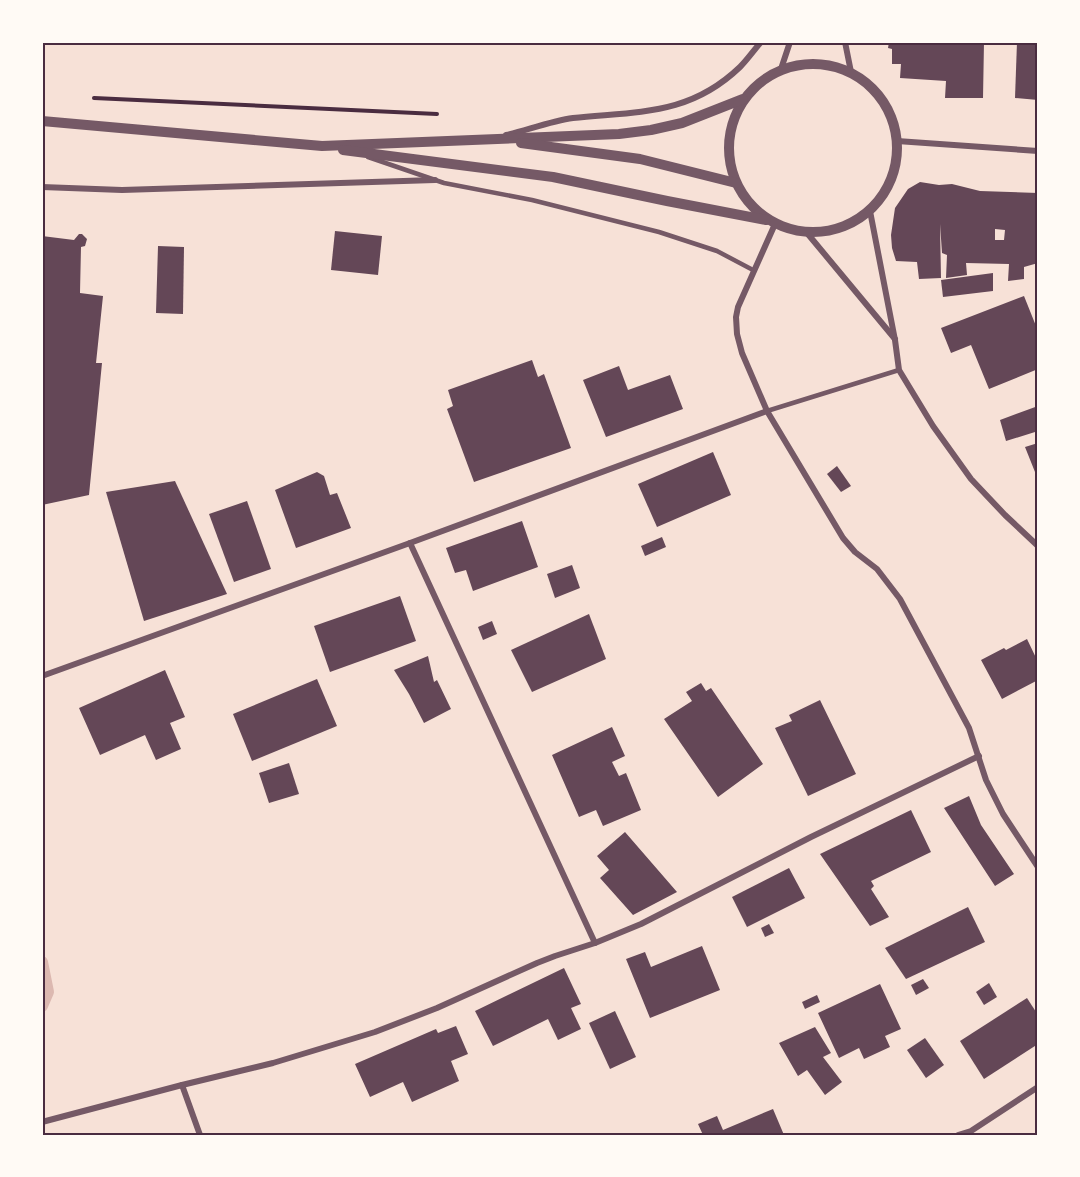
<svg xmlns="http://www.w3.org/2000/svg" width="1080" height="1177" font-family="Quicksand,sans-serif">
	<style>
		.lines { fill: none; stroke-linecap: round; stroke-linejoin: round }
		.stream { stroke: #dcb8b0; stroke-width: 12 }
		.building { fill: #644757; fill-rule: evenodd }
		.path { stroke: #4a2c40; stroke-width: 4 }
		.service { stroke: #755966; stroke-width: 4.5 }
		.minor { stroke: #755966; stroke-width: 6 }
		.tertiary { stroke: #755966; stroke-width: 10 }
		.neatline { fill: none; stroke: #4a2c40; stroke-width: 2 }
	</style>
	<rect width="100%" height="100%" fill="#f7e1d7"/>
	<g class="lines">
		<path class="stream" d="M 42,962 L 48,992 L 42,1006"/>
	</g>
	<g class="building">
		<path d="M 889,42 L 984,42 L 983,98 L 945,98 L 946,81 L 900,78 L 901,64 L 892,64 L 892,49 L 888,48 Z"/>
		<path d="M 1017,42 L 1038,42 L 1038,100 L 1015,98 Z"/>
		<path d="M 920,182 L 939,185 L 952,184 L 980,191 L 1038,193 L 1038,263 L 1024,267 L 1024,279 L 1008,281 L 1009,264 L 966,263 L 967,275 L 946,278 L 947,255 L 942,253 L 940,224 L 941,278 L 919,279 L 917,262 L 896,261 L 892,248 L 891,235 L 895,208 L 908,189 ZM 995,229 L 1005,230 L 1004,240 L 995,240 Z"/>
		<path d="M 335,231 L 382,236 L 378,275 L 331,270 Z"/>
		<path d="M 79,234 L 82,234 L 87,239 L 85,246 L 81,247 L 80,293 L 103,296 L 96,363 L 102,363 L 89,495 L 42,505 L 42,236 L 74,240 Z"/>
		<path d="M 158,246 L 184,247 L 183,314 L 156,313 Z"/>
		<path d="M 993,273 L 993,291 L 943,297 L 941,280 Z"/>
		<path d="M 1024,296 L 1038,331 L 1038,369 L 989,389 L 971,345 L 951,353 L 941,328 Z"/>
		<path d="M 532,360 L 538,377 L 544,374 L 571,448 L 474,482 L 447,409 L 453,406 L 448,390 Z"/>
		<path d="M 619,366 L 628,390 L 670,375 L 683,409 L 606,437 L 583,380 Z"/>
		<path d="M 1038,406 L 1038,441 L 1035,432 L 1006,441 L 1000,420 Z"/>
		<path d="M 1038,443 L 1038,471 L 1035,472 L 1025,447 Z"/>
		<path d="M 713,452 L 731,495 L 657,527 L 638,484 Z"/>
		<path d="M 837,466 L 851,486 L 841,492 L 827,474 Z"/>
		<path d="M 317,472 L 324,476 L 330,495 L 337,493 L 351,528 L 296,548 L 275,490 Z"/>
		<path d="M 175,481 L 227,594 L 144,621 L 106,492 Z"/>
		<path d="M 247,501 L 271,569 L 234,582 L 209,514 Z"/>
		<path d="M 522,521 L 538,567 L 473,591 L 466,570 L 455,573 L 446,548 Z"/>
		<path d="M 662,537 L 666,547 L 645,556 L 641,546 Z"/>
		<path d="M 572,565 L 580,588 L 555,598 L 547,574 Z"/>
		<path d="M 400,596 L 416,641 L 330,672 L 314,626 Z"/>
		<path d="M 589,614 L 606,659 L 532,692 L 511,650 Z"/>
		<path d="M 492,621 L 497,634 L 483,640 L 478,627 Z"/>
		<path d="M 1027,639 L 1038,662 L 1038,680 L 1002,699 L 981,660 L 1004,648 L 1006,650 Z"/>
		<path d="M 428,656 L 434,682 L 437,680 L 451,709 L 424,723 L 409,694 L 394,670 Z"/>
		<path d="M 165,670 L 185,717 L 170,723 L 181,749 L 156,760 L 145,735 L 100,755 L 79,708 Z"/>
		<path d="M 317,679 L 337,726 L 252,761 L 233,714 Z"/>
		<path d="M 701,683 L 706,691 L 711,688 L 763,764 L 718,797 L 664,719 L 692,701 L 686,692 Z"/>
		<path d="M 820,700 L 856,774 L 808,796 L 775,728 L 792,721 L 789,715 Z"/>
		<path d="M 612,727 L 625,756 L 612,762 L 619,776 L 626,773 L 641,810 L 603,826 L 596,810 L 579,817 L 552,755 Z"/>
		<path d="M 289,763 L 299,794 L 269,803 L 259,773 Z"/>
		<path d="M 969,796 L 981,825 L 1014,874 L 995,886 L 944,808 Z"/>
		<path d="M 911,810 L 931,852 L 871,881 L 874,886 L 871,889 L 889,917 L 870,926 L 820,854 Z"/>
		<path d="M 625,832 L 677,892 L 633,915 L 600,878 L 609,870 L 597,856 Z"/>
		<path d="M 789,868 L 805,898 L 747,927 L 732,897 Z"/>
		<path d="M 968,907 L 985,942 L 906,979 L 885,948 Z"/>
		<path d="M 769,924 L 774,933 L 765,937 L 761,928 Z"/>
		<path d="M 702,946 L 720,990 L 650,1018 L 626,959 L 645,952 L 651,967 Z"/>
		<path d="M 564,968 L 581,1004 L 571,1008 L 581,1029 L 558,1040 L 548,1019 L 493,1046 L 475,1011 Z"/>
		<path d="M 923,979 L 929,988 L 916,995 L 911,985 Z"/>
		<path d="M 989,983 L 997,997 L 984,1005 L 976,992 Z"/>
		<path d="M 880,984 L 901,1029 L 885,1036 L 890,1047 L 864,1059 L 859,1048 L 839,1058 L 818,1013 Z"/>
		<path d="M 817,995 L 820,1002 L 805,1009 L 802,1002 Z"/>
		<path d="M 1027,998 L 1038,1015 L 1038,1044 L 984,1079 L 960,1041 Z"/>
		<path d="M 615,1011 L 636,1057 L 610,1069 L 589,1023 Z"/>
		<path d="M 456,1026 L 468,1054 L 451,1061 L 459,1081 L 412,1102 L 403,1082 L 370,1097 L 355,1064 L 436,1029 L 438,1033 Z"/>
		<path d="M 815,1027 L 831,1053 L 823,1057 L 842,1082 L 825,1095 L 807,1070 L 798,1076 L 779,1043 Z"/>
		<path d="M 925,1038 L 944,1065 L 926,1078 L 907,1050 Z"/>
		<path d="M 773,1109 L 784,1135 L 703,1135 L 698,1124 L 717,1116 L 723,1130 Z"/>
	</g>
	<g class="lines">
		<path class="path" d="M 94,98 L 437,114"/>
		<g class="service">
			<path d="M 368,157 L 444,183 L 532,200 L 659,232 L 717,251 L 753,270"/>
			<path d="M 767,411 L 899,370"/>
		</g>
		<g class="minor">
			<path d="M 845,42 L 851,72"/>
			<path d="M 781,69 L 790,42"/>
			<path d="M 506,135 C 527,130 552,121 573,118 C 638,111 689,116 740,67 C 748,59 754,50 761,42"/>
			<path d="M 897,141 L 1038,151"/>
			<path d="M 42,187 L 122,190 L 435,180"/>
			<path d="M 870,211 L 895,340 L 899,370 L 933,426 L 971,479 L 1005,515 L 1038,546"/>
			<path d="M 775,224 L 738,307 L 736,317 L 737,334 L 742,353 L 767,411 L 843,538 L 855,552 L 877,569 L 900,599 L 969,728 L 986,780 L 1003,814 L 1038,867"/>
			<path d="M 807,233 L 895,339"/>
			<path d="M 410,543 L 595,943"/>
			<path d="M 42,676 L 410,543 L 767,411"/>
			<path d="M 182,1085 L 200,1135"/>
			<path d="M 42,1122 L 182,1085 L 273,1063 L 375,1032 L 437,1008 L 537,963 L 555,956 L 595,943 L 641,924 L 811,837 L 979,756"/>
			<path d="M 958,1135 L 971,1131 L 1038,1087"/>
		</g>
		<g class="tertiary">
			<circle cx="813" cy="148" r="84"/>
			<path d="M 42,121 L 322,146 L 619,134 L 651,130 L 682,123 L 743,99"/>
			<path d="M 521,143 L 640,159 L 736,183"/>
			<path d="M 343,150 L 553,177 L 667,201 L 766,220"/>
		</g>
	</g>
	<rect width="1080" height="1177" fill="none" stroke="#fffaf5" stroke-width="87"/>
	<rect x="44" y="44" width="992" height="1090" class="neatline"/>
</svg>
